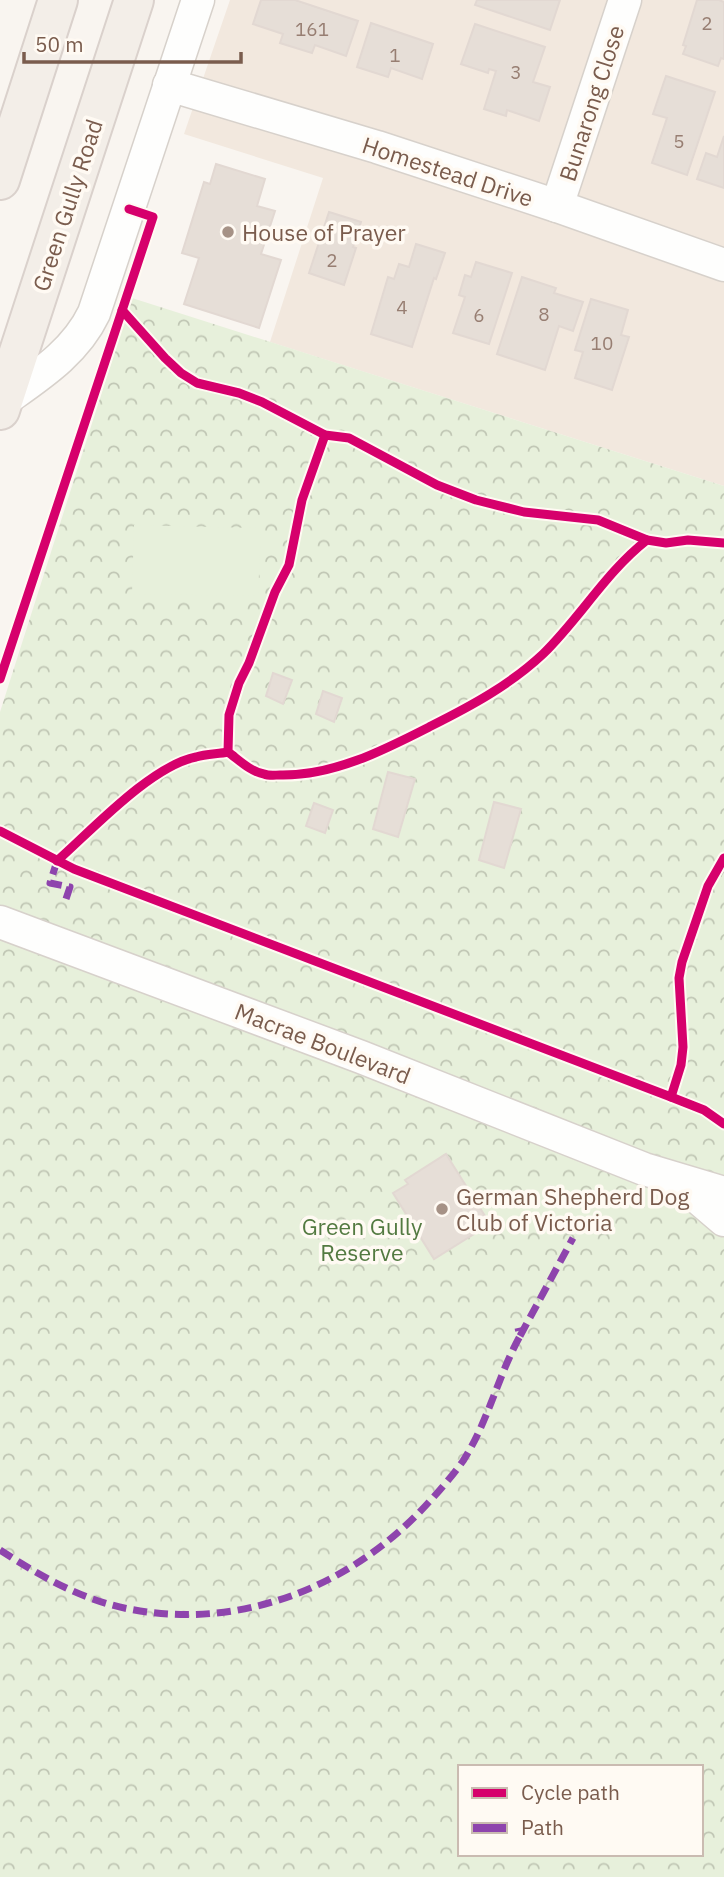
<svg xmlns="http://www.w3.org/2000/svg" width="724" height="1877" font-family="'IBM Plex Sans',sans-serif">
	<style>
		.residential { fill: #f2e8de }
		.park { fill: url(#park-crowns); fill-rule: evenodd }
		.garden { fill: #e7f0db }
		.building { fill: #e6ded7; stroke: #e2d8d2; stroke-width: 2 }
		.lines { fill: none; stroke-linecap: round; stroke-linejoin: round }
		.street-casing { stroke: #d7d1cb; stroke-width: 35 }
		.primary-casing { stroke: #dad1cc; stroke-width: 42 }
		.street { stroke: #fefefd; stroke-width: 32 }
		.primary { stroke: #f3eee8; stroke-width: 38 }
		.quiet { stroke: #8e44ad; stroke-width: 7; stroke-dasharray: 14 7; stroke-linecap: butt }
		.cycleway-casing { stroke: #fffaf3; stroke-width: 13 }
		.cycleway { stroke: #d6006c; stroke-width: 9 }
		.poi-dot { fill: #a69286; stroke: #fffaf3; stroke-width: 2.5 }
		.labels { text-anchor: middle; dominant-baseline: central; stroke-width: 7; stroke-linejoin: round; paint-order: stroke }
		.number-label { font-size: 19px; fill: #977e72 }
		.street-label { font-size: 23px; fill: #7a5c4d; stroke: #fffaf3 }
		.poi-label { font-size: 23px; fill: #7a5c4d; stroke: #fffaf3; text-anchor: start }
		.park-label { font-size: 23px; fill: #537a41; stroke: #fffaf3 }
	</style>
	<defs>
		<pattern id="park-crowns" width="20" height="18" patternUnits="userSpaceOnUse" patternTransform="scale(1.75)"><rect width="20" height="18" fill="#e7f0db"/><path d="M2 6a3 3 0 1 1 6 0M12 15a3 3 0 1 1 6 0" fill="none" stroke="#c0c6b4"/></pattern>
	</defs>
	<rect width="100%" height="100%" fill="#f9f5f0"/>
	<path class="residential" d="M 230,0 L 724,0 L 724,486 L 270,342 L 323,178 L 184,134 Z"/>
	<path class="park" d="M 132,298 L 724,486 L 724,1877 L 0,1877 L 0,712 ZM 460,1767 L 701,1767 L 701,1854 L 460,1854 Z"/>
	<path class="garden" d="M 134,525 L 261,528 L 258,596 L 132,594 Z"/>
	<g class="building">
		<path d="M 261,0 L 295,0 L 358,21 L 346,56 L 315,45 L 312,53 L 280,43 L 283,34 L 253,24 Z"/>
		<path d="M 477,0 L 560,0 L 550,30 L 475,5 Z"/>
		<path d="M 697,0 L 719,0 L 724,2 L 724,59 L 721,58 L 718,66 L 683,54 L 686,46 L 683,45 Z"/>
		<path d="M 371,23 L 433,44 L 422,79 L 391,68 L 388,77 L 357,67 Z"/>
		<path d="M 475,24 L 545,47 L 533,82 L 550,87 L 539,121 L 507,110 L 506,116 L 484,109 L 496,71 L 489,69 L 488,73 L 461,64 Z"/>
		<path d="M 666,76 L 715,92 L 687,175 L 652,163 L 667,118 L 653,114 Z"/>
		<path d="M 724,136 L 724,188 L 697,179 L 706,153 L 717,157 Z"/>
		<path d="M 216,164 L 265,179 L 257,206 L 275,211 L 261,254 L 281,260 L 259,328 L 184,304 L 199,258 L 182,253 L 204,182 L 210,184 Z"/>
		<path d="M 329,212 L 361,222 L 353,247 L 356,248 L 344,285 L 309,273 Z"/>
		<path d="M 416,244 L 445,253 L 436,279 L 434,278 L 412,347 L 371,334 L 388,277 L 394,279 L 399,264 L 409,267 Z"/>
		<path d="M 476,262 L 512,273 L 489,344 L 453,333 L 465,297 L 459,295 L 465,275 L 471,277 Z"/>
		<path d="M 522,277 L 556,288 L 554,293 L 583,302 L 573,331 L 559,326 L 545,370 L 497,354 Z"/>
		<path d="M 591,299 L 628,310 L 621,335 L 629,337 L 612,390 L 575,378 L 583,352 L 575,350 Z"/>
		<path d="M 273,673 L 292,680 L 283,704 L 266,696 Z"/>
		<path d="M 323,691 L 342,698 L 334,722 L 316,714 Z"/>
		<path d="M 388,772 L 415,779 L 398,837 L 373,829 Z"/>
		<path d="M 494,802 L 521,809 L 504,868 L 479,860 Z"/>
		<path d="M 314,803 L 333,810 L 325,833 L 306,826 Z"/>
		<path d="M 446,1154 L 490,1224 L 434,1259 L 393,1193 L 408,1184 L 405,1180 Z"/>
	</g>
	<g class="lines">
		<defs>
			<g id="street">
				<path d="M 169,85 L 377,147 L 557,206 L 724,265"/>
				<path d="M 557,206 L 625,0"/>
				<path d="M 3,401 C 38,376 75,353 94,313 L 198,0"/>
				<path d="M 0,922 L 361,1057 L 644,1169 L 724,1193"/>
				<path d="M 683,1190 L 697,1197 L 724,1220"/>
			</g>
			<g id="primary">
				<path d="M 0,180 L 58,0"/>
				<path d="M 0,410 L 134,0"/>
			</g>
		</defs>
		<use href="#street" class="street-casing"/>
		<use href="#primary" class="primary-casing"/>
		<use href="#street" class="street"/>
		<use href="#primary" class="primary"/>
		<g class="quiet">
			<path d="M 57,861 L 50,883 L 70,887 L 65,902"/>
			<path d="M 520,1336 L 573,1238"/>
			<path d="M 0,1550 C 40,1576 82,1600 129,1609 C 242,1631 353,1586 429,1502 C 441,1489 453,1475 463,1461 C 488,1422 498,1376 520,1336 L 518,1328"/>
		</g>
		<defs>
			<g id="cycleway">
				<path d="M 122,310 L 165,358 L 181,373 L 197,383 L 239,393 L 262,402 L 325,435 L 349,438 L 437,485 L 476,500 L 524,512 L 598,520 L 647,540 L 666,543 L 688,540 L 724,543"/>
				<path d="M 325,435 L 302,500 L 289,565 L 275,592 L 249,663 L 239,683 L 229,715 L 228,752 C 239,760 251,772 264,774 C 269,776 275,775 280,775 C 334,776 384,750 431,726 C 471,706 510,685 543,654 C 580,618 606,572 647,540"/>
				<path d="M 0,679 L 153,217 L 129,209"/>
				<path d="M 0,831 L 74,869 L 671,1097 L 704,1110 L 724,1124"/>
				<path d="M 57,861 C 92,830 151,766 196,757 C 206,754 218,754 228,752"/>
				<path d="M 671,1097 L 681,1065 L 683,1047 L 679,978 L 682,962 L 708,886 L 724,858"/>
			</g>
		</defs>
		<use href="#cycleway" class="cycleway-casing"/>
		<use href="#cycleway" class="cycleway"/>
	</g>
	<g class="poi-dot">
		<circle cx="228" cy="232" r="7"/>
		<circle cx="442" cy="1209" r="7"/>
	</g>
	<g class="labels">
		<g class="number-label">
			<text x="707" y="23">2</text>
			<text x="312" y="29">161</text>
			<text x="395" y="55">1</text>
			<text x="516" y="72">3</text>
			<text x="679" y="141">5</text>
			<text x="332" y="260">2</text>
			<text x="402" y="307">4</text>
			<text x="544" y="314">8</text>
			<text x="479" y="315">6</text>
			<text x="602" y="343">10</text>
		</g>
		<g class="street-label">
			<text transform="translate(591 103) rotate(-72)">Bunarong Close</text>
			<text transform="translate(448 171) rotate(18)">Homestead Drive</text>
			<text transform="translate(67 205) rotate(-72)">Green Gully Road</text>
			<text transform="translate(323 1043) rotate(21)">Macrae Boulevard</text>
		</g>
		<g class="poi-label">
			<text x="242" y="232">House of Prayer</text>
			<text x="456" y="1196">German Shepherd Dog<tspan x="456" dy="26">Club of Victoria</tspan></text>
		</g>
		<g class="park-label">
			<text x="362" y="1226">Green Gully<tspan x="362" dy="26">Reserve</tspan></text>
		</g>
	</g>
	<rect x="458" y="1765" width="245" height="91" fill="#fffaf3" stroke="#cabbb1" stroke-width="2"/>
	<rect x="472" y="1788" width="35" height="10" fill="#d6006c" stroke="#cabbb1" stroke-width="2"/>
	<text x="521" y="1800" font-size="21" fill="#7a5c4d">Cycle path</text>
	<rect x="472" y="1823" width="35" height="10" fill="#8e44ad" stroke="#cabbb1" stroke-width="2"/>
	<text x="521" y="1835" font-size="21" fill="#7a5c4d">Path</text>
	<path d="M24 52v10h217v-10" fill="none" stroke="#7a5c4d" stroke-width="3.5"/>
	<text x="35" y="52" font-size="21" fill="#7a5c4d" stroke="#fffaf3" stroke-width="5" paint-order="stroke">50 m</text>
</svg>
